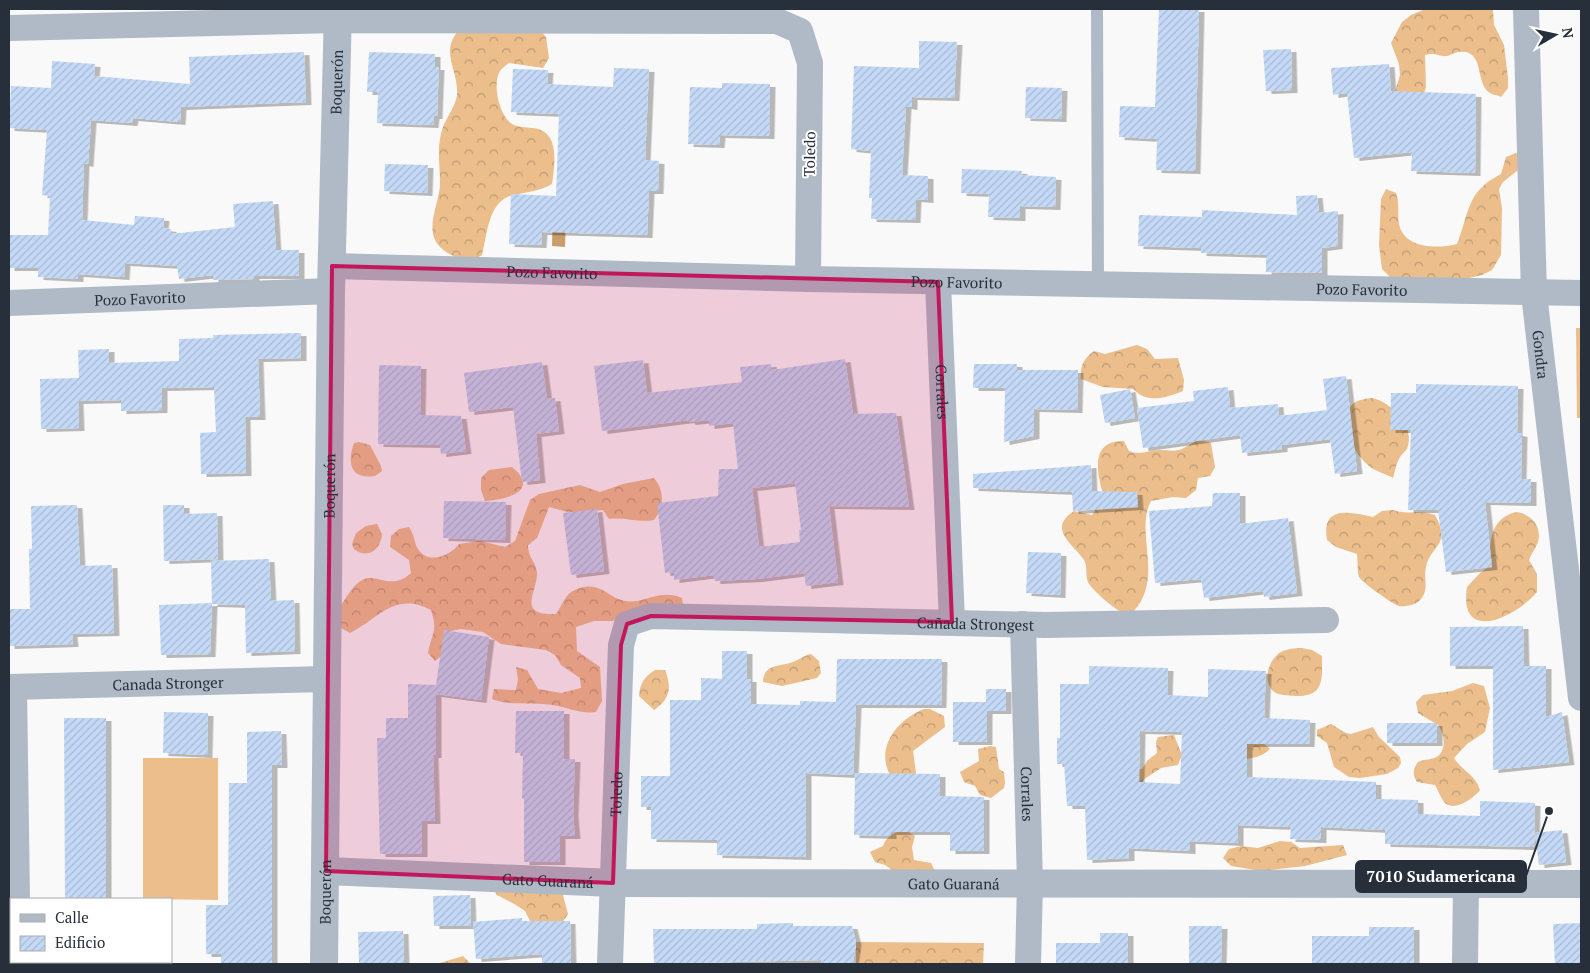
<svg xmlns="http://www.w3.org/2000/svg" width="1590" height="973" font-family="'PT Serif',serif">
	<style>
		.forest { fill: url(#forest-crowns) }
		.pitch { fill: #ebbe8c }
		.water { fill: #ca9e6c }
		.building { fill: url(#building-hatch); fill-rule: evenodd; filter: url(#shadow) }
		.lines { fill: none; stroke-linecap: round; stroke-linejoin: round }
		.service { stroke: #b0b9c6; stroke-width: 12 }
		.minor { stroke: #b0b9c6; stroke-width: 26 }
		.tertiary { stroke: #b0b9c6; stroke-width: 28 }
		.marked { fill: #c2185b; fill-opacity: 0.2; stroke: #c2185b; stroke-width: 4; stroke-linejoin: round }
		.labels { text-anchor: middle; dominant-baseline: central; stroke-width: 4; stroke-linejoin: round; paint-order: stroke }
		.street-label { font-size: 15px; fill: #272f3a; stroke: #fff }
		.leader { fill: none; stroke: #272f3a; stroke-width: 2 }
		.callout-dot { fill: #272f3a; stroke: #fff; stroke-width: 2 }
		.callout { fill: #272f3a; stroke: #272f3a; stroke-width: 2 }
		.callout-label { font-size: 16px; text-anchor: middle; font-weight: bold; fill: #fff }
	</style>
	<defs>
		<pattern id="forest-crowns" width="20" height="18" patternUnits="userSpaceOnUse" patternTransform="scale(1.25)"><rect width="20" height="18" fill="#ebbe8c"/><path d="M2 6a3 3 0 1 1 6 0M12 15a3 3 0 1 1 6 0" fill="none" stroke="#be9b73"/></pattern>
		<pattern id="building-hatch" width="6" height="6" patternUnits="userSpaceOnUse" patternTransform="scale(1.25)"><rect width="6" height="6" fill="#c4d9f6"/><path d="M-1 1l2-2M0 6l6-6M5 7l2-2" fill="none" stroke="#a8bbd4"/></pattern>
		<filter id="shadow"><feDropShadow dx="5.5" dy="3" stdDeviation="0" flood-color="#0004"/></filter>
	</defs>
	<rect width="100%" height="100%" fill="#f9f9f9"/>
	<g class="forest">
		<path d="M 1425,9 L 1493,9 L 1494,25 L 1504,45 L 1508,78 L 1508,88 L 1501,97 C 1498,95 1493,95 1490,93 C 1474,83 1486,48 1458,52 C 1454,53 1451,55 1447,56 C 1438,57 1437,52 1425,55 L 1426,87 L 1417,117 L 1390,109 L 1400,75 L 1399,64 L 1391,43 L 1402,22 L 1411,15 Z"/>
		<path d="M 538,28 L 546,37 L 549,58 L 543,68 L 509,63 C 506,65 502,68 500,71 C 492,83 499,116 512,124 C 525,131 541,123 550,138 C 557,150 554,171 552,184 C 538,192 525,192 510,196 C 488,203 487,236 482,255 L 470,262 C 457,258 442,253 435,240 C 427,223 440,201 440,183 C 440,163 436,147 443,127 C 447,117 456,105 457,95 C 459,70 439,52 459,30 Z"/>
		<path d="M 1516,153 L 1521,156 L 1522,167 L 1503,182 L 1499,189 L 1502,208 L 1501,255 L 1492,270 L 1482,275 L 1436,286 L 1390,277 L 1382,269 L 1379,245 L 1381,199 L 1386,189 L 1396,193 C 1400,204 1397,213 1399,224 C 1404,249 1438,249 1457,244 C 1470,211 1466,192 1501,174 L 1506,157 Z"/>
		<path d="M 1137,345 L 1147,349 L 1155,359 L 1178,358 L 1184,380 L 1183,391 C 1166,398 1147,404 1133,389 L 1103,387 L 1081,379 C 1080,366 1083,359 1094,351 L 1105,354 Z"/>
		<path d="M 1372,398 C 1391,402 1414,425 1408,446 C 1407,451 1401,454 1399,459 C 1396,464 1395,471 1393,478 C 1386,474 1375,471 1369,466 C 1355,454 1336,423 1350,407 C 1355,400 1364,399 1372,398 Z"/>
		<path d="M 1200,440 L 1211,443 L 1215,467 L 1210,476 L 1198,478 L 1196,490 L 1186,498 L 1173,497 L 1151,501 C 1134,533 1165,578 1133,612 C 1130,612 1125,613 1122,612 C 1115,610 1091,589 1088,582 C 1085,575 1088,566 1084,560 C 1072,543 1047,529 1074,511 L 1092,515 L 1104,497 C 1097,475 1089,440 1124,441 L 1129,451 C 1142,456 1149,449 1161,450 C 1168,450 1175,452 1182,449 C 1188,446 1193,442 1200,440 Z"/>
		<path d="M 359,442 L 370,445 L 381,466 L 382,471 L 375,476 C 350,480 347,462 354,443 Z"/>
		<path d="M 512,467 C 541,491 506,500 485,501 L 481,490 L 481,478 L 489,470 Z"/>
		<path d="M 654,478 C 665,491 664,507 654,520 C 639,523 625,517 609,519 L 603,510 L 571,513 L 549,507 L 537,538 L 528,545 C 528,559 537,562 537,574 C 537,592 516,616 556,614 C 562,606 565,594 575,590 C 600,579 607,598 625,601 C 645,604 660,588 682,598 L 684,610 L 641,614 L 612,621 L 594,621 L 576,627 L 577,651 L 600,667 L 602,701 L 596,712 C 582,714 572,709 558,706 C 536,701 512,707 492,699 L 494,689 L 516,690 L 518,679 L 516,667 L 527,670 L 538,689 L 561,693 L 581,688 L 580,678 L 561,665 L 555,655 L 546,650 L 501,644 L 483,632 L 461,629 L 451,631 L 444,654 L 435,661 L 428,653 C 432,632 438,632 431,610 C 395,591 379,618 350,633 L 341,628 L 339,608 C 345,600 351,588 359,582 C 374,569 390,593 411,573 L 409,560 L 390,547 L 391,536 L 399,529 L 409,527 C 415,536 414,543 418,549 C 428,565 450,556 459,544 L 480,541 L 505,547 L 515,541 L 530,500 L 539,494 L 580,485 L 600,492 L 623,484 Z"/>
		<path d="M 1393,510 C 1407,515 1421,510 1435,515 C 1452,546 1431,544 1426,567 C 1423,579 1430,589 1420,600 C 1416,605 1406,607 1399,606 C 1392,604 1363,583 1359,577 C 1357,572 1358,560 1357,554 L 1336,547 L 1327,540 C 1321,505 1350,512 1373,517 L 1382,511 Z"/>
		<path d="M 1517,512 C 1532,515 1542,526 1538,542 C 1536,548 1531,554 1529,560 L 1537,574 L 1537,592 C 1517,616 1458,646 1467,587 L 1480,573 L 1490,566 C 1489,544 1490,517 1517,512 Z"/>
		<path d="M 377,524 L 382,534 C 381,549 368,560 354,549 L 352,544 L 356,533 L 366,526 Z"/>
		<path d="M 1302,648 L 1312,650 L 1322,656 C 1322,679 1325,697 1295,696 C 1288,695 1279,696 1273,691 C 1262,680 1269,661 1279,653 C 1286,649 1294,648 1302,648 Z"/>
		<path d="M 811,654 L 819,661 L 821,673 L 817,678 L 782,686 L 763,682 C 764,663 780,667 793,662 C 799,660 804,655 811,654 Z"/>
		<path d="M 655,670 L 665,670 C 672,688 670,699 654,710 L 639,696 C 640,683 644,677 655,670 Z"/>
		<path d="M 1473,683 L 1484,686 L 1490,708 L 1485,732 L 1467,744 L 1454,758 C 1462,771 1475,774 1480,790 C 1474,798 1455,812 1445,803 C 1441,799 1438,790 1435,785 L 1417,782 C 1412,774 1413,769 1418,762 C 1424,759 1433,760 1438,756 C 1447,749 1444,733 1438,725 L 1418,713 L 1416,702 L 1423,695 L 1452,691 Z"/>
		<path d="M 924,709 L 930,709 L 944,716 L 945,727 L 913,751 L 916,773 L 911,783 L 890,775 C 875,747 898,719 924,709 Z"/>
		<path d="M 1331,724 L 1346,733 L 1351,734 L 1373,727 L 1379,737 L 1400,757 L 1401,763 L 1398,768 L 1387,774 L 1360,778 L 1349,777 L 1334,767 L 1327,743 L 1317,736 L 1317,730 Z"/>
		<path d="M 1174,735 L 1182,755 L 1178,765 L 1161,768 L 1143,780 L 1143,786 L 1125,772 L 1142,769 L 1148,760 L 1157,753 L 1156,742 L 1158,737 Z"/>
		<path d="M 1261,741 L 1270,749 C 1261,758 1251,758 1239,760 L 1215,743 Z"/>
		<path d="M 990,746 L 996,747 L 999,769 L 1004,772 L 1005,783 L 1004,788 L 991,798 L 980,795 L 975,786 L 964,782 L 960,772 L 979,761 L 978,749 Z"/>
		<path d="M 905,830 L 915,836 L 912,847 L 914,860 L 931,863 L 936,873 L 902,877 L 885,865 L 875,862 L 870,852 L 883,846 C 887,835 895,832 905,830 Z"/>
		<path d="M 1280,841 L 1291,842 L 1300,848 L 1343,845 L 1347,855 L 1305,866 L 1262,871 L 1231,866 L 1223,858 L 1229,849 L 1241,846 L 1258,848 Z"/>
		<path d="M 492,886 L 562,891 L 568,914 L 562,923 L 550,929 L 530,921 L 525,911 L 516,905 L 497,895 Z"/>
		<path d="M 856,942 L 984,943 L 983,964 L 856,964 Z"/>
		<path d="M 463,956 L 471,964 L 439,964 L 440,963 Z"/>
	</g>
	<g class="pitch">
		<path d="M 1576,328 L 1581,328 L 1581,418 L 1577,418 Z"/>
		<path d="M 143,758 L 218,758 L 218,900 L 143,899 Z"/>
	</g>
	<path class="water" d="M 553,204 L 566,218 L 565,247 L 552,246 Z"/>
	<g class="building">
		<path d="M 1159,9 L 1199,9 L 1195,171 L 1156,170 L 1157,139 L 1119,137 L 1120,106 L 1155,107 Z"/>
		<path d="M 919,41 L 957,42 L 954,98 L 912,97 L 912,107 L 906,106 L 902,175 L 928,176 L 928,200 L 916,199 L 915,220 L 871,219 L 872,198 L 869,198 L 871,151 L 851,149 L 854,66 L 919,68 Z"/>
		<path d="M 1291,49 L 1292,90 L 1266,91 L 1263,50 Z"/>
		<path d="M 304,52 L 306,102 L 181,107 L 180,122 L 133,118 L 132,123 L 91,120 L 88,164 L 84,163 L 82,220 L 134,225 L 135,216 L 164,218 L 163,228 L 171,229 L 171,234 L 235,227 L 233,204 L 273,201 L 276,250 L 299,250 L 299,276 L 254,276 L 254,279 L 213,280 L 213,275 L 179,279 L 177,266 L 125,263 L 124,277 L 78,274 L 78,279 L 38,277 L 38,268 L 9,268 L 9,235 L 48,235 L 50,196 L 42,195 L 47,130 L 9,128 L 11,86 L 51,88 L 52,61 L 95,64 L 94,76 L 190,84 L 189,57 Z"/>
		<path d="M 369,52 L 435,54 L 435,67 L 439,67 L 438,90 L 437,116 L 434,116 L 433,125 L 377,123 L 378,92 L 367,92 Z"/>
		<path d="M 1389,64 L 1391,91 L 1476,94 L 1475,173 L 1411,171 L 1412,152 L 1354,158 L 1347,93 L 1333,95 L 1331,68 Z"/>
		<path d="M 614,68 L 649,69 L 645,160 L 659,161 L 658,191 L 649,191 L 647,235 L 542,232 L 541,245 L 509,244 L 511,194 L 556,196 L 559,114 L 511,112 L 513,69 L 548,70 L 547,84 L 613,87 Z"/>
		<path d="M 722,83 L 770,84 L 769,136 L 720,135 L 719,145 L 688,144 L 690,87 L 722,88 Z"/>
		<path d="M 1026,87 L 1062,88 L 1061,119 L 1025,118 Z"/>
		<path d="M 385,164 L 428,165 L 427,193 L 384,191 Z"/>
		<path d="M 962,169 L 1022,171 L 1021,175 L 1056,177 L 1055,207 L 1020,206 L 1020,218 L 988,217 L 989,194 L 961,193 Z"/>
		<path d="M 1317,195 L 1319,213 L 1338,211 L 1337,246 L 1322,248 L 1322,273 L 1266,272 L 1266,255 L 1201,253 L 1201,248 L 1138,246 L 1139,215 L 1202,217 L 1202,210 L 1297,215 L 1296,196 Z"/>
		<path d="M 301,333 L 301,358 L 258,359 L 260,417 L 245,417 L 246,473 L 201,474 L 200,433 L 216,432 L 214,387 L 162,388 L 162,410 L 121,411 L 121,400 L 78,401 L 79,428 L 41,429 L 40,379 L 79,378 L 78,350 L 109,349 L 109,363 L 179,361 L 179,339 L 213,338 L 213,335 Z"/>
		<path d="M 845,359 L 853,414 L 896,413 L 909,507 L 829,506 L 838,582 L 806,586 L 804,573 L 757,579 L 715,581 L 714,575 L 674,580 L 674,572 L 665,573 L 657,503 L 718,496 L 719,469 L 738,469 L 733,423 L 709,426 L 709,420 L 690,422 L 689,420 L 602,431 L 594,366 L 643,360 L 647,393 L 742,382 L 740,367 L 771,364 L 772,370 ZM 795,483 L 801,530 L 799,530 L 800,542 L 759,547 L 752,488 Z"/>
		<path d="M 542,362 L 547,399 L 555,398 L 559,431 L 536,434 L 540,480 L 522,482 L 513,407 L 469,412 L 464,373 Z"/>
		<path d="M 974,364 L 1017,364 L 1017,370 L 1078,370 L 1077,410 L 1034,409 L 1034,436 L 1004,442 L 1005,388 L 973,388 Z"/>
		<path d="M 379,365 L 421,366 L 420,415 L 461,416 L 466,451 L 441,454 L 440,445 L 378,444 Z"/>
		<path d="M 1346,376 L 1357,471 L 1335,474 L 1330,439 L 1282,445 L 1282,449 L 1242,453 L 1240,435 L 1143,448 L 1137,408 L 1194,401 L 1193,391 L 1228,387 L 1230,408 L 1278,404 L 1279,416 L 1327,410 L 1323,379 Z"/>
		<path d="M 1416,384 L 1518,386 L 1517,433 L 1522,434 L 1521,479 L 1531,479 L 1531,503 L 1485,502 L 1492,567 L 1446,572 L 1438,510 L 1408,510 L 1411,430 L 1390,430 L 1391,393 L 1416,393 Z"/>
		<path d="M 1130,389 L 1135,418 L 1105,423 L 1100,395 Z"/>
		<path d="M 1091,465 L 1092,491 L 1137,492 L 1138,507 L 1073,511 L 1072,492 L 973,488 L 973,474 Z"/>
		<path d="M 1213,493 L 1240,493 L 1240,524 L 1288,518 L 1297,593 L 1264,597 L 1263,591 L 1204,598 L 1201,579 L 1155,583 L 1149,511 L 1212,506 Z"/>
		<path d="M 444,501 L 506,502 L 505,540 L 443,538 Z"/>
		<path d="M 77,505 L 80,566 L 112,565 L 114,633 L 72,634 L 73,644 L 9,646 L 9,609 L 30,609 L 29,549 L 32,549 L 31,506 Z"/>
		<path d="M 163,505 L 184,505 L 184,514 L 217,513 L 218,559 L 164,561 Z"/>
		<path d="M 597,509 L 604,571 L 571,575 L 563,513 Z"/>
		<path d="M 1028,552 L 1061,553 L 1060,595 L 1026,593 Z"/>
		<path d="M 269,559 L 271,601 L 294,600 L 295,651 L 246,653 L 245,605 L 212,604 L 210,654 L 161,655 L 159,605 L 212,603 L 211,561 Z"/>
		<path d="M 1523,626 L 1524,666 L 1546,666 L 1546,717 L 1562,712 L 1569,762 L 1493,770 L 1493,666 L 1450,666 L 1450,627 Z"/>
		<path d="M 444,630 L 489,637 L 481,700 L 436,694 L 436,755 L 433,755 L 435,821 L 422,821 L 422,854 L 380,854 L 377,738 L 386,738 L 386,718 L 408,718 L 408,684 L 436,685 Z"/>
		<path d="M 722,651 L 747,651 L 747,679 L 751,679 L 751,704 L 800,705 L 800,701 L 836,702 L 837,659 L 942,659 L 941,705 L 856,705 L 853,775 L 806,773 L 806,857 L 717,855 L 717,840 L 651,839 L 651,807 L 641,807 L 641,776 L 670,776 L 670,700 L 701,700 L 701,678 L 722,679 Z"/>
		<path d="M 1089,666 L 1168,668 L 1167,695 L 1208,697 L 1208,669 L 1266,671 L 1264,718 L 1310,720 L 1309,744 L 1247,744 L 1247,777 L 1376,782 L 1376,799 L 1418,800 L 1418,814 L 1480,816 L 1480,801 L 1535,803 L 1534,847 L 1385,844 L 1385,830 L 1321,827 L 1321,840 L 1290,839 L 1291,827 L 1238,825 L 1238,843 L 1190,841 L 1190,851 L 1129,848 L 1129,858 L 1087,860 L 1085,806 L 1067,806 L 1064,764 L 1057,764 L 1057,738 L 1060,738 L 1060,684 L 1089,684 ZM 1140,731 L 1182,732 L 1180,784 L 1139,782 Z"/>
		<path d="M 986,689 L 1006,689 L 1006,711 L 987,711 L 987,742 L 953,742 L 953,702 L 986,702 Z"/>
		<path d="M 516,711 L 564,711 L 564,759 L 575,759 L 573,814 L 575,836 L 560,836 L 560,862 L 524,862 L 524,799 L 522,798 L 523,753 L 515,753 Z"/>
		<path d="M 164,712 L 208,713 L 207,755 L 163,753 Z"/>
		<path d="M 64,718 L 106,718 L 106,899 L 65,899 Z"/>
		<rect x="1387" y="723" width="50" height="20"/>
		<path d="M 281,731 L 282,765 L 272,765 L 272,964 L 221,964 L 221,954 L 206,954 L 206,905 L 228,905 L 229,783 L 247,783 L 247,732 Z"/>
		<path d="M 855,773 L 940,774 L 940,796 L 984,797 L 984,851 L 950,851 L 950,832 L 891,832 L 891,836 L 854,835 Z"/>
		<path d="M 1562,830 L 1566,862 L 1539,865 L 1535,833 Z"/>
		<path d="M 470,895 L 471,926 L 434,926 L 433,896 Z"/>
		<path d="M 522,918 L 522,921 L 570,921 L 571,964 L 542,964 L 542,954 L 476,959 L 473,922 Z"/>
		<path d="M 793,923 L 793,926 L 852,926 L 856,942 L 853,964 L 821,964 L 821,960 L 654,964 L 653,929 L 757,929 L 757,924 Z"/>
		<path d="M 1581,923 L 1581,964 L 1555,964 L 1553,924 Z"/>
		<path d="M 1189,926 L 1222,926 L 1221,964 L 1189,964 Z"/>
		<path d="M 1369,927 L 1414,927 L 1414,964 L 1312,964 L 1312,936 L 1369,936 Z"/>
		<path d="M 403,931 L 404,963 L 359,964 L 358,932 Z"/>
		<path d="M 1100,933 L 1128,933 L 1128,964 L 1056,964 L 1056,943 L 1100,943 Z"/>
	</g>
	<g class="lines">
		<path class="service" d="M 1097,9 L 1098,285"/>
		<g class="minor">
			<path id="s1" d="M 1526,9 L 1534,294 L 1581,698"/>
			<path d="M 9,28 L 337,20 L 777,21 L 800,31 L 810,63 L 808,279"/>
			<path id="s2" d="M 332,266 L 808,279 L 1581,293"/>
			<path id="s3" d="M 938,282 L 952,622"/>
			<path id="s4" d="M 9,303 L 331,291"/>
			<path id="s5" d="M 1023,624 L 1030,883 L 1028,964"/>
			<path id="s6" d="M 9,687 L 327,679"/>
			<path d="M 14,687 L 17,899"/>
			<path d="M 18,962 L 18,964"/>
			<path id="s7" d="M 610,964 L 621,645 L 627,624 L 651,616 L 1045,625 L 1326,620"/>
			<path d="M 1465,964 L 1466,883"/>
		</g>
		<g class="tertiary">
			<path id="s8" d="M 326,871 L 613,883 L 1581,884"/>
			<path id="s9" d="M 324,964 L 331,291 L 338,9"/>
		</g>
	</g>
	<path class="marked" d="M 332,266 L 938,282 L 952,622 L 651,616 L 627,624 L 621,645 L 613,883 L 326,871 Z"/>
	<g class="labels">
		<g class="street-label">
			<text stroke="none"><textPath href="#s9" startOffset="882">Boquerón</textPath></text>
			<text transform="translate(809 154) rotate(-89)">Toledo</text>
			<text stroke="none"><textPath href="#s2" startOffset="220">Pozo Favorito</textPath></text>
			<text stroke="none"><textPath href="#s2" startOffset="625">Pozo Favorito</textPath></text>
			<text stroke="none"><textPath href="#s2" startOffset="1030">Pozo Favorito</textPath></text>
			<text stroke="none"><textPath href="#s4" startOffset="131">Pozo Favorito</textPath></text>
			<text stroke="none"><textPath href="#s1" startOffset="346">Gondra</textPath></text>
			<text stroke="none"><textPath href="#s3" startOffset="110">Corrales</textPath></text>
			<text stroke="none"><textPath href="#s9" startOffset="478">Boquerón</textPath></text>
			<text stroke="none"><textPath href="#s7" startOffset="691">Cañada Strongest</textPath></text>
			<text stroke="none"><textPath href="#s6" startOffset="159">Canada Stronger</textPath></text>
			<text stroke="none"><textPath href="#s7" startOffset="170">Toledo</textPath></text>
			<text stroke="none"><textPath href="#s5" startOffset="170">Corrales</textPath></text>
			<text stroke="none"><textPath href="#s8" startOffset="222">Gato Guaraná</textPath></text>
			<text stroke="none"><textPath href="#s8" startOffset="628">Gato Guaraná</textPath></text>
			<text stroke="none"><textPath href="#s9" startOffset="72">Boquerón</textPath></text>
		</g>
	</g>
	<path class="leader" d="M1549 811L1526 876"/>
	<circle class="callout-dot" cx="1549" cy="811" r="5"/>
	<rect class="callout" x="1356" y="861" width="170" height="31" rx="5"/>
	<g class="callout-label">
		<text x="1441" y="882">7010 Sudamericana</text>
	</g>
	<rect width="1590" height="973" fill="none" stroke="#272f3a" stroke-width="20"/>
	<rect x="10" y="898" width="162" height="65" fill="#ffffff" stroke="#a9acb0"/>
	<rect x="20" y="914" width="25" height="8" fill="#b0b9c6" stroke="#a9acb0"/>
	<text x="55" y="923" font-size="15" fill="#272f3a">Calle</text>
	<rect x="20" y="936" width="25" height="15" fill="url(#building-hatch)" stroke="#a9acb0"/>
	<text x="55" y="948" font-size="15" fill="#272f3a">Edificio</text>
	<g transform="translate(1555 35) rotate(81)" stroke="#ffffff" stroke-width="4" paint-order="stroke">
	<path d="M0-4L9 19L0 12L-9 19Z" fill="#272f3a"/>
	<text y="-8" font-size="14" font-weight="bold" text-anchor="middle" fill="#272f3a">N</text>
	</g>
</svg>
